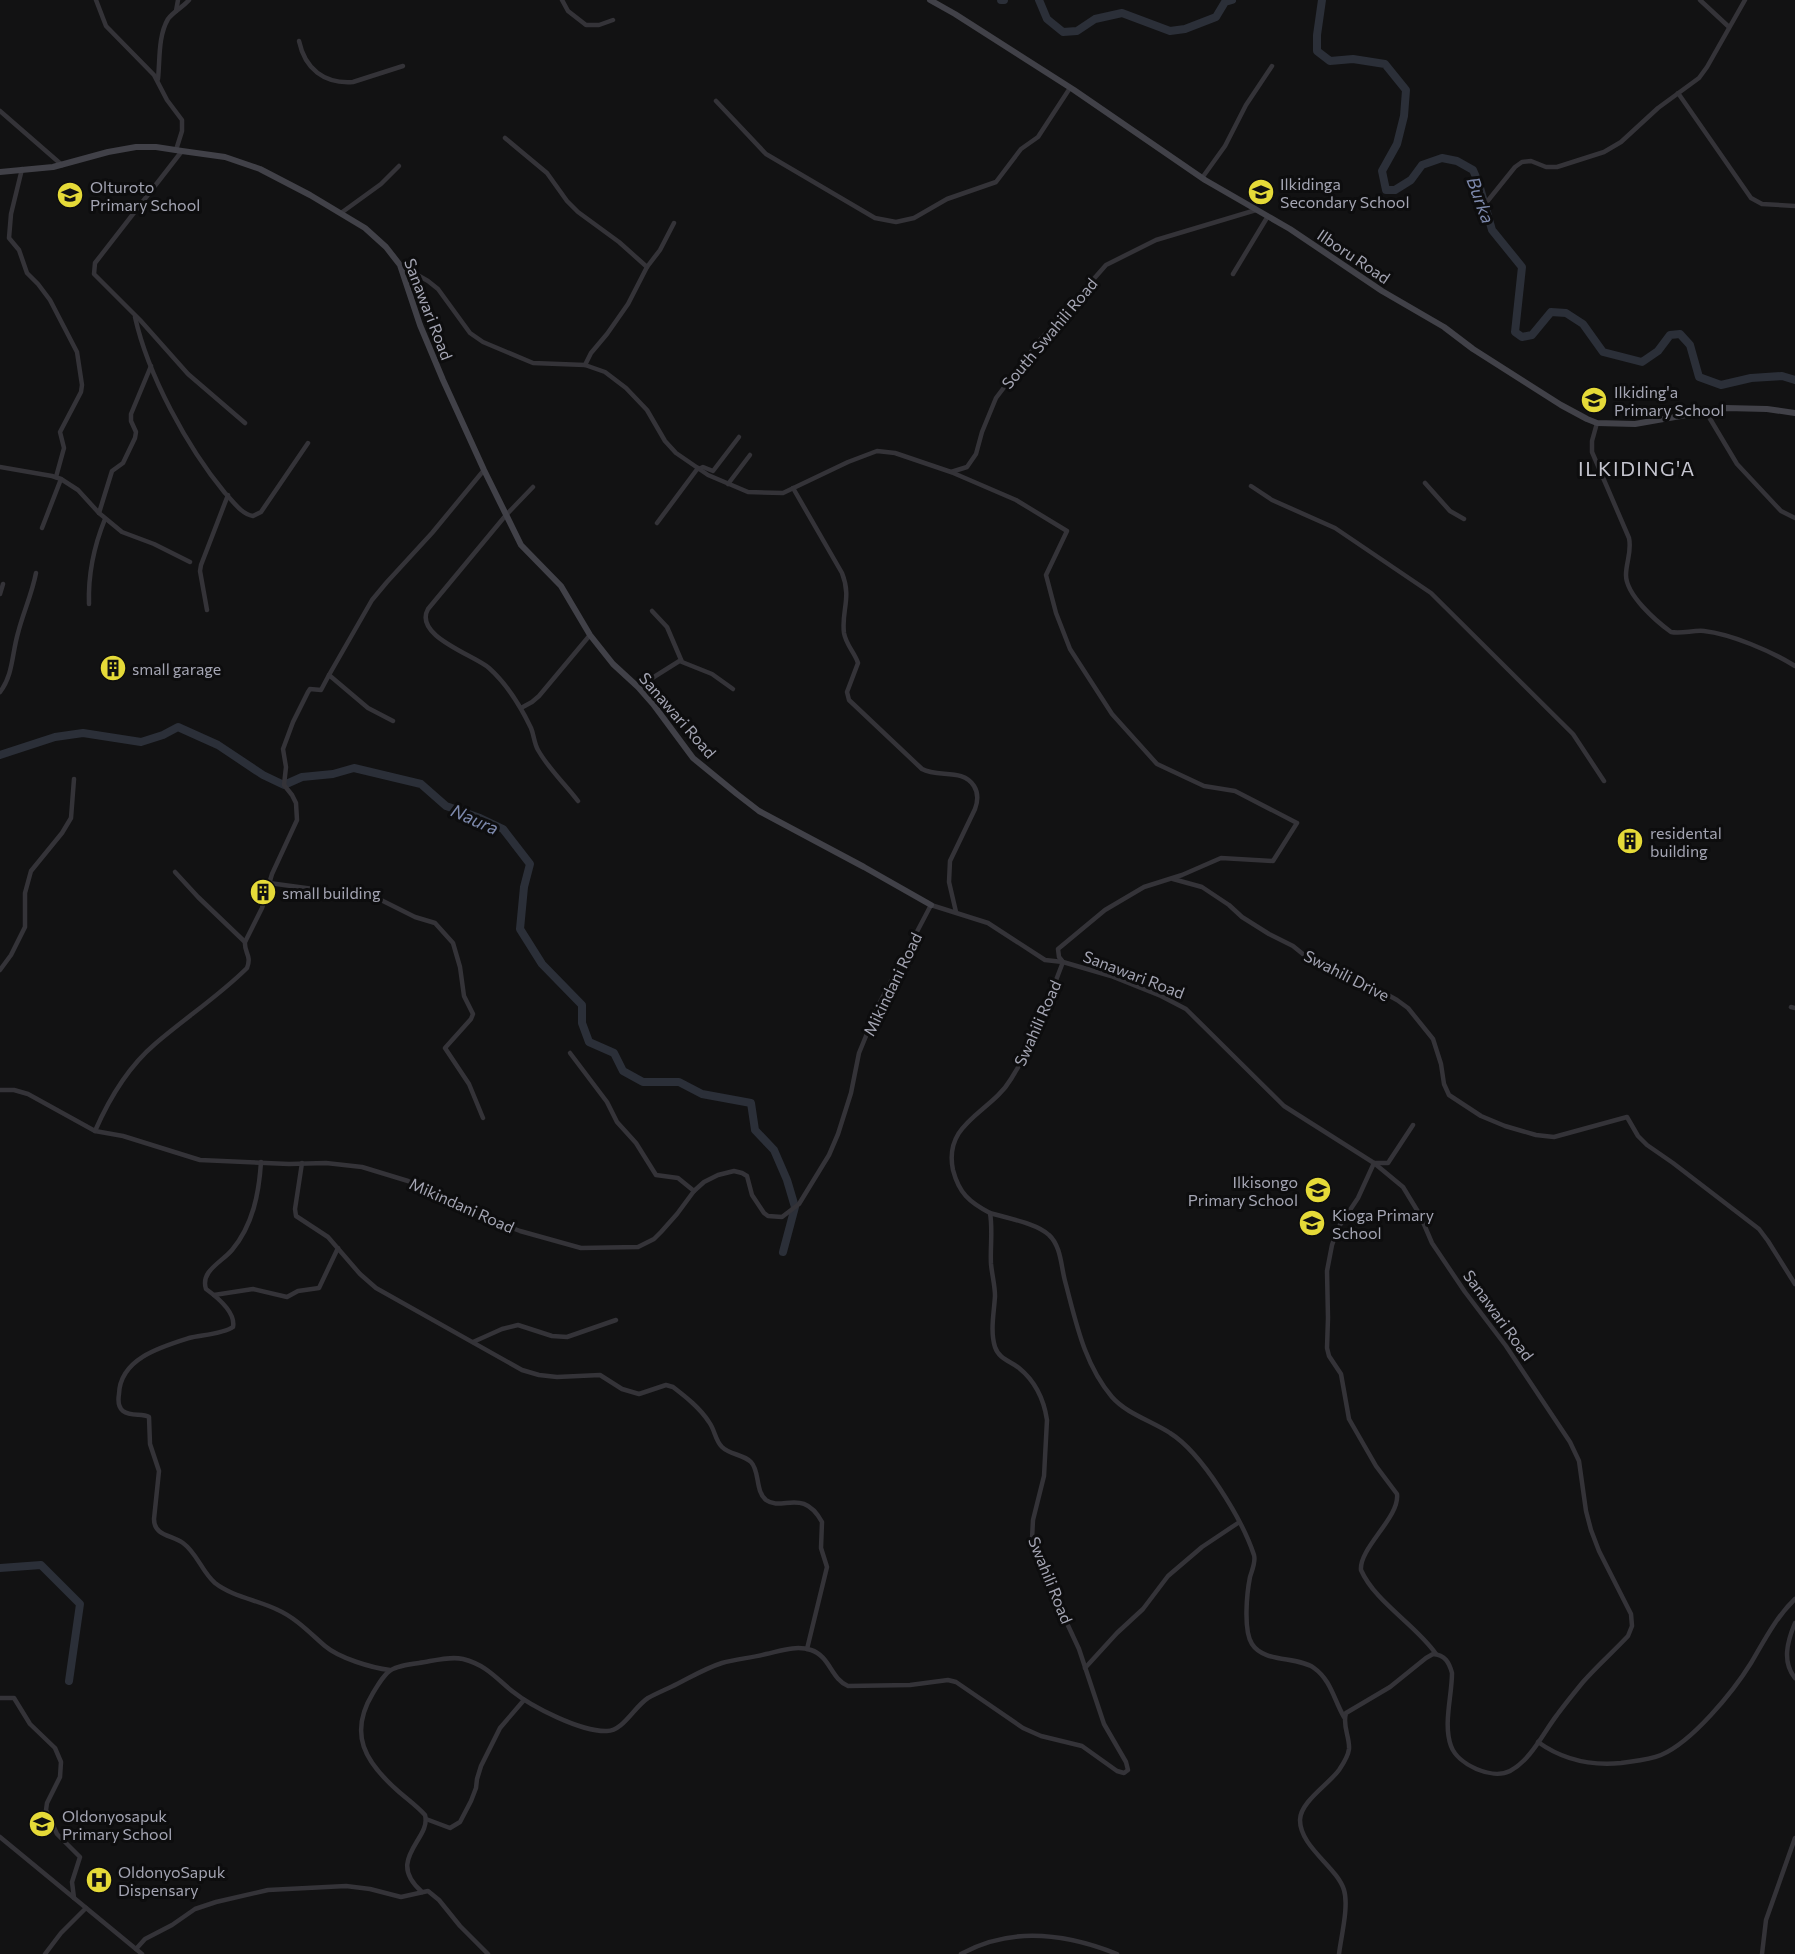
<svg xmlns="http://www.w3.org/2000/svg" width="1795" height="1954" font-family="Commissioner,sans-serif">
	<style>
		.lines { fill: none; stroke-linecap: round; stroke-linejoin: round }
		.river { stroke: #2b2f38; stroke-width: 8 }
		.street { stroke: #343338; stroke-width: 4.5 }
		.secondary { stroke: #414148; stroke-width: 6 }
		.labels { text-anchor: middle; dominant-baseline: central; stroke-width: 6; stroke-linejoin: round; paint-order: stroke }
		.poi-label { font-size: 16px; fill: #a4a5b3; stroke: #0d0d0e; text-anchor: start }
		.street-label { font-size: 16px; fill: #a4a5b3; stroke: #0d0d0e }
		.water-label { font-size: 18px; font-style: italic; fill: #7d89ac; stroke: #0d0d0e }
		.quarter-label { font-size: 20px; letter-spacing: 1.5px; fill: #c5c5cf; stroke: #0d0d0e }
	</style>
	<rect width="100%" height="100%" fill="#121213"/>
	<g class="lines">
		<g class="river">
			<path d="M 1001,0 L 1004,0"/>
			<path d="M 1039,0 L 1047,19 L 1063,32 L 1077,31 L 1095,19 L 1122,13 L 1170,31 L 1185,29 L 1216,17 L 1225,2 L 1232,0"/>
			<path d="M 1322,0 L 1317,35 L 1317,51 L 1330,61 L 1353,59 L 1385,64 L 1406,90 L 1404,116 L 1397,144 L 1382,171 L 1386,190 L 1395,190 L 1411,180 L 1422,165 L 1442,158 L 1457,161 L 1473,170 L 1479,184 L 1492,230 L 1522,267 L 1515,332 L 1522,337 L 1532,335 L 1551,312 L 1566,313 L 1583,324 L 1603,352 L 1642,362 L 1658,351 L 1670,335 L 1680,334 L 1690,345 L 1699,377 L 1721,385 L 1751,378 L 1782,376 L 1795,380"/>
			<path d="M 0,755 L 55,737 L 83,733 L 141,742 L 163,735 L 178,727 L 218,745 L 263,775 L 284,785 L 302,777 L 333,774 L 354,768 L 421,784 L 446,806 L 480,818 L 503,829 L 530,864 L 524,887 L 520,929 L 542,964 L 582,1005 L 582,1023 L 589,1042 L 614,1053 L 623,1071 L 643,1082 L 679,1082 L 702,1094 L 751,1103 L 755,1130 L 774,1150 L 787,1180 L 795,1207 L 783,1252"/>
			<path d="M 0,1568 L 41,1565 L 80,1604 L 69,1681"/>
		</g>
		<g class="street">
			<path d="M 96,0 L 106,26 L 154,75 L 167,100 L 182,120 L 182,131 L 176,150"/>
			<path d="M 562,0 L 568,11 L 586,25 L 599,25 L 613,20"/>
			<path d="M 1700,0 L 1729,27"/>
			<path d="M 176,11 L 178,0"/>
			<path d="M 299,41 C 305,69 324,84 353,82 L 403,66"/>
			<path d="M 158,79 C 160,60 158,36 168,19 C 173,12 183,7 189,0"/>
			<path d="M 1678,93 L 1751,198 L 1762,204 L 1795,206"/>
			<path d="M 716,101 L 766,154 L 875,218 L 896,222 L 914,218 L 947,199 L 996,182 L 1021,149 L 1038,137 L 1070,88"/>
			<path d="M 0,111 L 62,165"/>
			<path d="M 505,138 L 547,173 L 567,201 L 578,212 L 619,242 L 647,267"/>
			<path d="M 182,151 L 95,263 L 94,274 L 140,320 L 188,374 L 245,423"/>
			<path d="M 22,169 L 11,214 L 9,238 L 19,250 L 27,273 L 38,284 L 50,300 L 77,352 L 82,385 L 81,392 L 60,432 L 64,448 L 56,477"/>
			<path d="M 1202,178 L 1225,146 L 1246,105 L 1272,66"/>
			<path d="M 1486,203 L 1515,167 L 1522,162 L 1531,161 L 1546,167 L 1557,167 L 1604,152 L 1621,142 L 1658,108 L 1699,78 L 1707,67 L 1745,0"/>
			<path d="M 341,213 L 381,184 L 399,166"/>
			<path d="M 400,265 L 428,281 L 438,289 L 470,333 L 483,342 L 533,363 L 585,365 L 605,372 L 626,388 L 647,410 L 665,441 L 676,453 L 708,475 L 748,492 L 783,493 L 848,462 L 877,451 L 895,453 L 951,472 L 967,467 L 976,454 L 982,432 L 996,398 L 1040,340 L 1106,265 L 1156,240 L 1256,210"/>
			<path d="M 1233,274 L 1268,216"/>
			<path d="M 135,317 C 148,375 187,447 225,493 C 233,501 241,514 253,516 L 261,512 L 308,443"/>
			<path d="M 585,365 L 591,353 L 607,334 L 628,304 L 647,267 L 660,250 L 674,223"/>
			<path d="M 1706,412 L 1737,464 L 1781,511 L 1795,518"/>
			<path d="M 1597,423 L 1592,441 L 1592,452 L 1629,538 C 1632,552 1626,562 1626,575 C 1626,595 1656,621 1671,632 C 1682,634 1693,630 1704,631 C 1731,634 1771,651 1795,666"/>
			<path d="M 0,467 L 52,476 L 61,479 L 78,490 L 99,513 L 122,532 L 154,544 L 190,562"/>
			<path d="M 699,469 L 703,467 L 713,471 L 739,437"/>
			<path d="M 1425,483 L 1450,511 L 1464,519"/>
			<path d="M 728,484 L 750,455"/>
			<path d="M 1251,486 L 1272,500 L 1335,528 L 1431,593 L 1573,734 L 1604,781"/>
			<path d="M 533,487 L 506,515 L 428,609 C 413,636 474,655 489,668 C 508,685 520,705 531,728 C 534,735 534,743 538,750 C 548,768 565,784 578,801"/>
			<path d="M 793,488 L 842,573 C 852,598 841,611 844,633 C 846,645 855,653 858,663 L 847,692 L 849,700 L 922,769 C 938,778 963,768 974,786 C 979,794 978,801 975,809 L 950,861 L 949,882 L 956,912"/>
			<path d="M 99,513 L 112,471 L 123,463 L 135,438 L 136,432 L 131,421 L 131,414 L 151,366"/>
			<path d="M 657,523 L 698,468"/>
			<path d="M 42,528 L 61,479"/>
			<path d="M 0,594 L 3,584"/>
			<path d="M 89,604 C 88,575 94,546 105,519"/>
			<path d="M 207,610 L 200,571 L 201,565 L 228,495"/>
			<path d="M 652,611 L 667,627 L 682,662 L 712,674 L 733,689"/>
			<path d="M 329,675 L 372,600 L 387,582 L 432,533 L 484,470"/>
			<path d="M 638,687 L 681,660"/>
			<path d="M 0,692 C 13,676 12,653 18,633 C 23,613 32,594 36,573"/>
			<path d="M 521,708 L 532,702 L 539,696 L 590,635"/>
			<path d="M 175,872 L 198,897 L 245,942"/>
			<path d="M 1173,879 L 1202,887 L 1229,905 L 1242,917 L 1269,934 L 1293,946 L 1309,959 L 1361,980 L 1397,1000 L 1408,1008 L 1433,1039 L 1441,1064 L 1444,1084 L 1449,1095 L 1481,1116 L 1505,1126 L 1536,1135 L 1554,1137 L 1627,1117 L 1638,1136 L 1647,1145 L 1673,1163 L 1759,1229 L 1768,1241 L 1795,1284"/>
			<path d="M 269,883 L 343,893 L 363,894 L 373,896 L 415,917 L 435,923 L 453,943 L 460,967 L 464,996 L 473,1014 L 471,1019 L 445,1048 L 469,1084 L 483,1118"/>
			<path d="M 0,970 L 11,955 L 25,927 L 25,893 L 31,871 L 62,833 L 71,818 L 74,779"/>
			<path d="M 1791,1007 L 1795,1008"/>
			<path d="M 570,1053 L 607,1102 L 617,1122 L 636,1143 L 656,1175 L 678,1178 L 694,1191"/>
			<path d="M 0,1090 L 14,1090 L 28,1094 L 95,1131 L 123,1136 L 200,1160 L 289,1164 L 326,1163 L 362,1167 L 408,1181 L 478,1215 L 520,1231 L 581,1248 L 638,1247 L 654,1239 L 661,1232 L 677,1214 L 694,1191 L 704,1182 L 718,1175 L 734,1171 L 742,1173 L 747,1176 L 752,1195 L 764,1213 L 768,1216 L 782,1217 L 799,1204 L 829,1155 L 838,1134 L 851,1093 L 859,1053 L 880,1002 L 931,905 L 988,923 L 1045,960 L 1063,962 L 1111,976 L 1161,996 L 1186,1009 L 1284,1106 L 1374,1163 L 1403,1187 L 1420,1215 L 1432,1243 L 1465,1292 L 1506,1346 L 1570,1442 L 1579,1461 L 1586,1511 L 1591,1530 L 1599,1551 L 1631,1614 L 1632,1626 L 1628,1636 C 1613,1652 1597,1666 1583,1682 C 1574,1693 1565,1704 1557,1715 C 1543,1733 1531,1760 1510,1771 C 1492,1780 1458,1765 1451,1746 C 1443,1724 1452,1696 1452,1673 C 1449,1662 1445,1655 1433,1654 L 1426,1658 L 1390,1687 L 1346,1713 C 1342,1726 1350,1737 1349,1749 C 1348,1757 1343,1764 1339,1770 C 1329,1784 1300,1802 1300,1820 C 1300,1847 1337,1867 1344,1890 C 1349,1906 1341,1937 1339,1954"/>
			<path d="M 1413,1125 L 1388,1163 L 1374,1163 L 1358,1198 L 1338,1228 L 1332,1245 L 1327,1271 L 1328,1318 L 1327,1348 L 1329,1356 L 1341,1374 L 1349,1419 L 1376,1466 L 1397,1494 C 1400,1517 1359,1548 1361,1570 C 1375,1602 1416,1625 1436,1654"/>
			<path d="M 95,1131 C 109,1099 128,1067 155,1044 C 185,1018 219,996 247,968 C 252,955 244,953 245,942 L 262,908 L 272,874 L 297,820 L 296,803 L 292,795 L 284,785 L 286,767 L 283,749 L 293,722 L 308,692 L 310,689 L 321,690 L 329,675 L 368,708 L 393,721"/>
			<path d="M 261,1162 C 259,1193 253,1225 232,1250 C 222,1262 200,1271 206,1289 C 217,1297 236,1312 233,1327 C 223,1334 201,1335 189,1338 C 160,1347 120,1359 119,1394 C 118,1400 118,1407 123,1411 C 131,1417 142,1413 149,1417 L 150,1444 L 159,1471 L 154,1519 C 154,1536 172,1535 183,1543 C 197,1553 202,1572 215,1583 C 233,1597 258,1600 278,1610 C 296,1618 311,1634 325,1646 C 339,1658 372,1668 390,1670"/>
			<path d="M 302,1163 L 295,1209 L 296,1216 L 328,1237 L 360,1274 L 376,1288 L 522,1370 L 539,1375 L 557,1377 L 600,1375 L 622,1389 L 639,1394 L 666,1385 L 673,1387 C 686,1397 700,1408 709,1422 C 715,1430 715,1440 722,1447 C 730,1455 743,1454 751,1462 C 760,1471 755,1491 766,1500 C 782,1512 803,1487 822,1522 L 821,1548 L 827,1567 L 807,1649"/>
			<path d="M 990,1213 C 1006,1218 1037,1223 1049,1235 C 1061,1246 1061,1266 1065,1281 C 1076,1322 1084,1364 1112,1397 C 1127,1414 1152,1421 1170,1433 C 1202,1453 1242,1519 1254,1555 C 1256,1562 1252,1570 1250,1577 C 1247,1592 1243,1630 1252,1644 C 1264,1663 1297,1656 1314,1668 C 1331,1680 1334,1700 1344,1717"/>
			<path d="M 214,1295 L 253,1289 L 287,1297 L 298,1291 L 319,1288 L 338,1248"/>
			<path d="M 473,1342 L 502,1329 L 518,1325 L 552,1336 L 567,1337 L 616,1320"/>
			<path d="M 1795,1623 C 1787,1642 1782,1662 1795,1678"/>
			<path d="M 1085,1668 L 1117,1633 L 1143,1609 L 1168,1576 L 1202,1547 L 1238,1523"/>
			<path d="M 0,1698 L 14,1698 L 30,1724 L 55,1748 L 61,1762 L 60,1777 L 47,1803 L 46,1810 L 57,1834 L 80,1857 L 72,1882 L 74,1898"/>
			<path d="M 1538,1742 C 1563,1760 1590,1766 1621,1763 C 1634,1761 1649,1760 1661,1755 C 1692,1742 1733,1692 1751,1663 C 1764,1641 1776,1617 1795,1599"/>
			<path d="M 426,1819 L 450,1828 L 460,1822 L 471,1801 L 476,1788 L 477,1779 L 481,1766 L 500,1728 L 524,1700"/>
			<path d="M 0,1837 L 142,1954"/>
			<path d="M 422,1892 C 384,1859 432,1839 425,1815 C 417,1806 407,1799 398,1791 C 365,1762 348,1734 373,1693 C 388,1668 390,1667 419,1663 C 433,1661 449,1656 463,1659 C 486,1665 495,1677 512,1691 C 532,1707 581,1732 607,1731 C 623,1731 634,1707 648,1698 C 657,1693 667,1689 677,1684 C 691,1677 706,1668 722,1663 C 736,1659 751,1658 766,1654 C 780,1651 796,1645 811,1650 C 830,1656 831,1679 848,1686 L 910,1685 L 948,1680 L 956,1682 L 1023,1728 L 1041,1736 L 1082,1746 L 1117,1771 L 1124,1773 L 1128,1770 L 1126,1762 L 1104,1724 L 1079,1649 L 1051,1589 L 1032,1539 L 1033,1520 L 1044,1476 L 1047,1420 C 1044,1400 1035,1381 1019,1368 C 1010,1361 999,1359 995,1347 C 990,1331 994,1313 995,1296 C 995,1285 992,1275 991,1264 C 990,1247 993,1230 990,1213 C 969,1202 959,1193 953,1170 C 943,1122 991,1113 1011,1079 C 1017,1069 1024,1058 1029,1047 C 1042,1020 1052,990 1063,962 L 1059,957 L 1058,949 L 1105,910 L 1144,887 L 1182,875 L 1221,858 L 1273,861 L 1297,823 L 1235,791 L 1204,786 L 1157,764 L 1112,714 L 1070,649 L 1056,613 L 1046,575 L 1067,531 L 1016,500 L 951,472"/>
			<path d="M 136,1949 L 145,1939 L 172,1925 L 195,1909 L 216,1902 L 268,1890 L 346,1886 L 370,1889 L 401,1897 L 428,1891 L 439,1900 L 460,1926 L 488,1954"/>
			<path d="M 45,1954 L 61,1933 L 86,1908"/>
			<path d="M 961,1954 C 1011,1926 1067,1934 1117,1954"/>
			<path d="M 1762,1954 L 1766,1920 L 1795,1838"/>
		</g>
		<g class="secondary">
			<path d="M 930,0 L 955,14 L 1074,90 L 1205,180 L 1290,229 L 1382,291 L 1444,327 L 1473,349 L 1561,405 L 1587,419 L 1597,423 L 1635,424 L 1726,408 L 1767,409 L 1795,413"/>
			<path d="M 0,172 L 53,167 L 108,152 L 136,147 L 156,147 L 182,151 L 225,157 L 260,169 L 310,195 L 365,228 L 386,247 L 400,265 L 420,325 L 443,380 L 484,470 L 521,545 L 561,586 L 590,635 L 613,664 L 638,687 L 653,704 L 693,758 L 737,794 L 759,811 L 864,867 L 931,905"/>
		</g>
	</g>
	<defs>
		<symbol id="school-disc" viewBox="-11 -11 22 22"><circle r="9.5" fill="#e5da38" stroke="#0d0d0e"/><path d="M0-5L7-2L0 1L-7-2ZM-4 1L0 2.5L4 1V4Q0 6-4 4Z" fill="#111"/></symbol>
		<symbol id="building-disc" viewBox="-11 -11 22 22"><circle r="9.5" fill="#e5da38" stroke="#0d0d0e"/><path d="M-4-6H4V6H1V3H-1V6H-4ZM-2.5-4.3h1.7v1.8h-1.7ZM.8-4.3h1.7v1.8H.8ZM-2.5-1h1.7V.8h-1.7ZM.8-1h1.7V.8H.8Z" fill="#111"/></symbol>
		<symbol id="hospital-disc" viewBox="-11 -11 22 22"><circle r="9.5" fill="#e5da38" stroke="#0d0d0e"/><path d="M-5-5h3v3.5h4V-5h3V5h-3V1.5h-4V5h-3Z" fill="#111"/></symbol>
	</defs>
	<g fill-rule="evenodd">
		<use href="#school-disc" x="1246" y="177" width="30" height="30"/>
		<use href="#school-disc" x="55" y="180" width="30" height="30"/>
		<use href="#school-disc" x="1579" y="385" width="30" height="30"/>
		<use href="#building-disc" x="98" y="653" width="30" height="30"/>
		<use href="#building-disc" x="1615" y="826" width="30" height="30"/>
		<use href="#building-disc" x="248" y="877" width="30" height="30"/>
		<use href="#school-disc" x="1303" y="1175" width="30" height="30"/>
		<use href="#school-disc" x="1297" y="1208" width="30" height="30"/>
		<use href="#school-disc" x="27" y="1809" width="30" height="30"/>
		<use href="#hospital-disc" x="84" y="1865" width="30" height="30"/>
	</g>
	<g class="labels">
		<g class="poi-label">
			<text x="1280" y="183">Ilkidinga<tspan x="1280" dy="18">Secondary School</tspan></text>
			<text x="90" y="186">Olturoto<tspan x="90" dy="18">Primary School</tspan></text>
			<text x="1614" y="391">Ilkiding'a<tspan x="1614" dy="18">Primary School</tspan></text>
			<text x="132" y="668">small garage</text>
			<text x="1650" y="832">residental<tspan x="1650" dy="18">building</tspan></text>
			<text x="282" y="892">small building</text>
			<text x="1298" y="1181" text-anchor="end">Ilkisongo<tspan x="1298" dy="18">Primary School</tspan></text>
			<text x="1332" y="1214">Kioga Primary<tspan x="1332" dy="18">School</tspan></text>
			<text x="62" y="1815">Oldonyosapuk<tspan x="62" dy="18">Primary School</tspan></text>
			<text x="118" y="1871">OldonyoSapuk<tspan x="118" dy="18">Dispensary</tspan></text>
		</g>
		<g class="street-label">
			<text transform="translate(1354 256) rotate(34)">Ilboru Road</text>
			<text transform="translate(429 309) rotate(69)">Sanawari Road</text>
			<text transform="translate(1049 333) rotate(-50)">South Swahili Road</text>
			<text transform="translate(678 715) rotate(49)">Sanawari Road</text>
			<text transform="translate(1134 974) rotate(21)">Sanawari Road</text>
			<text transform="translate(1347 975) rotate(27)">Swahili Drive</text>
			<text transform="translate(892 984) rotate(-64)">Mikindani Road</text>
			<text transform="translate(1037 1023) rotate(-66)">Swahili Road</text>
			<text transform="translate(462 1205) rotate(24)">Mikindani Road</text>
			<text transform="translate(1499 1315) rotate(54)">Sanawari Road</text>
			<text transform="translate(1051 1580) rotate(68)">Swahili Road</text>
		</g>
		<g class="water-label">
			<text transform="translate(1481 200) rotate(70)">Burka</text>
			<text transform="translate(475 819) rotate(24)">Naura</text>
		</g>
		<g class="quarter-label">
			<text x="1637" y="468">ILKIDING'A</text>
		</g>
	</g>
</svg>
